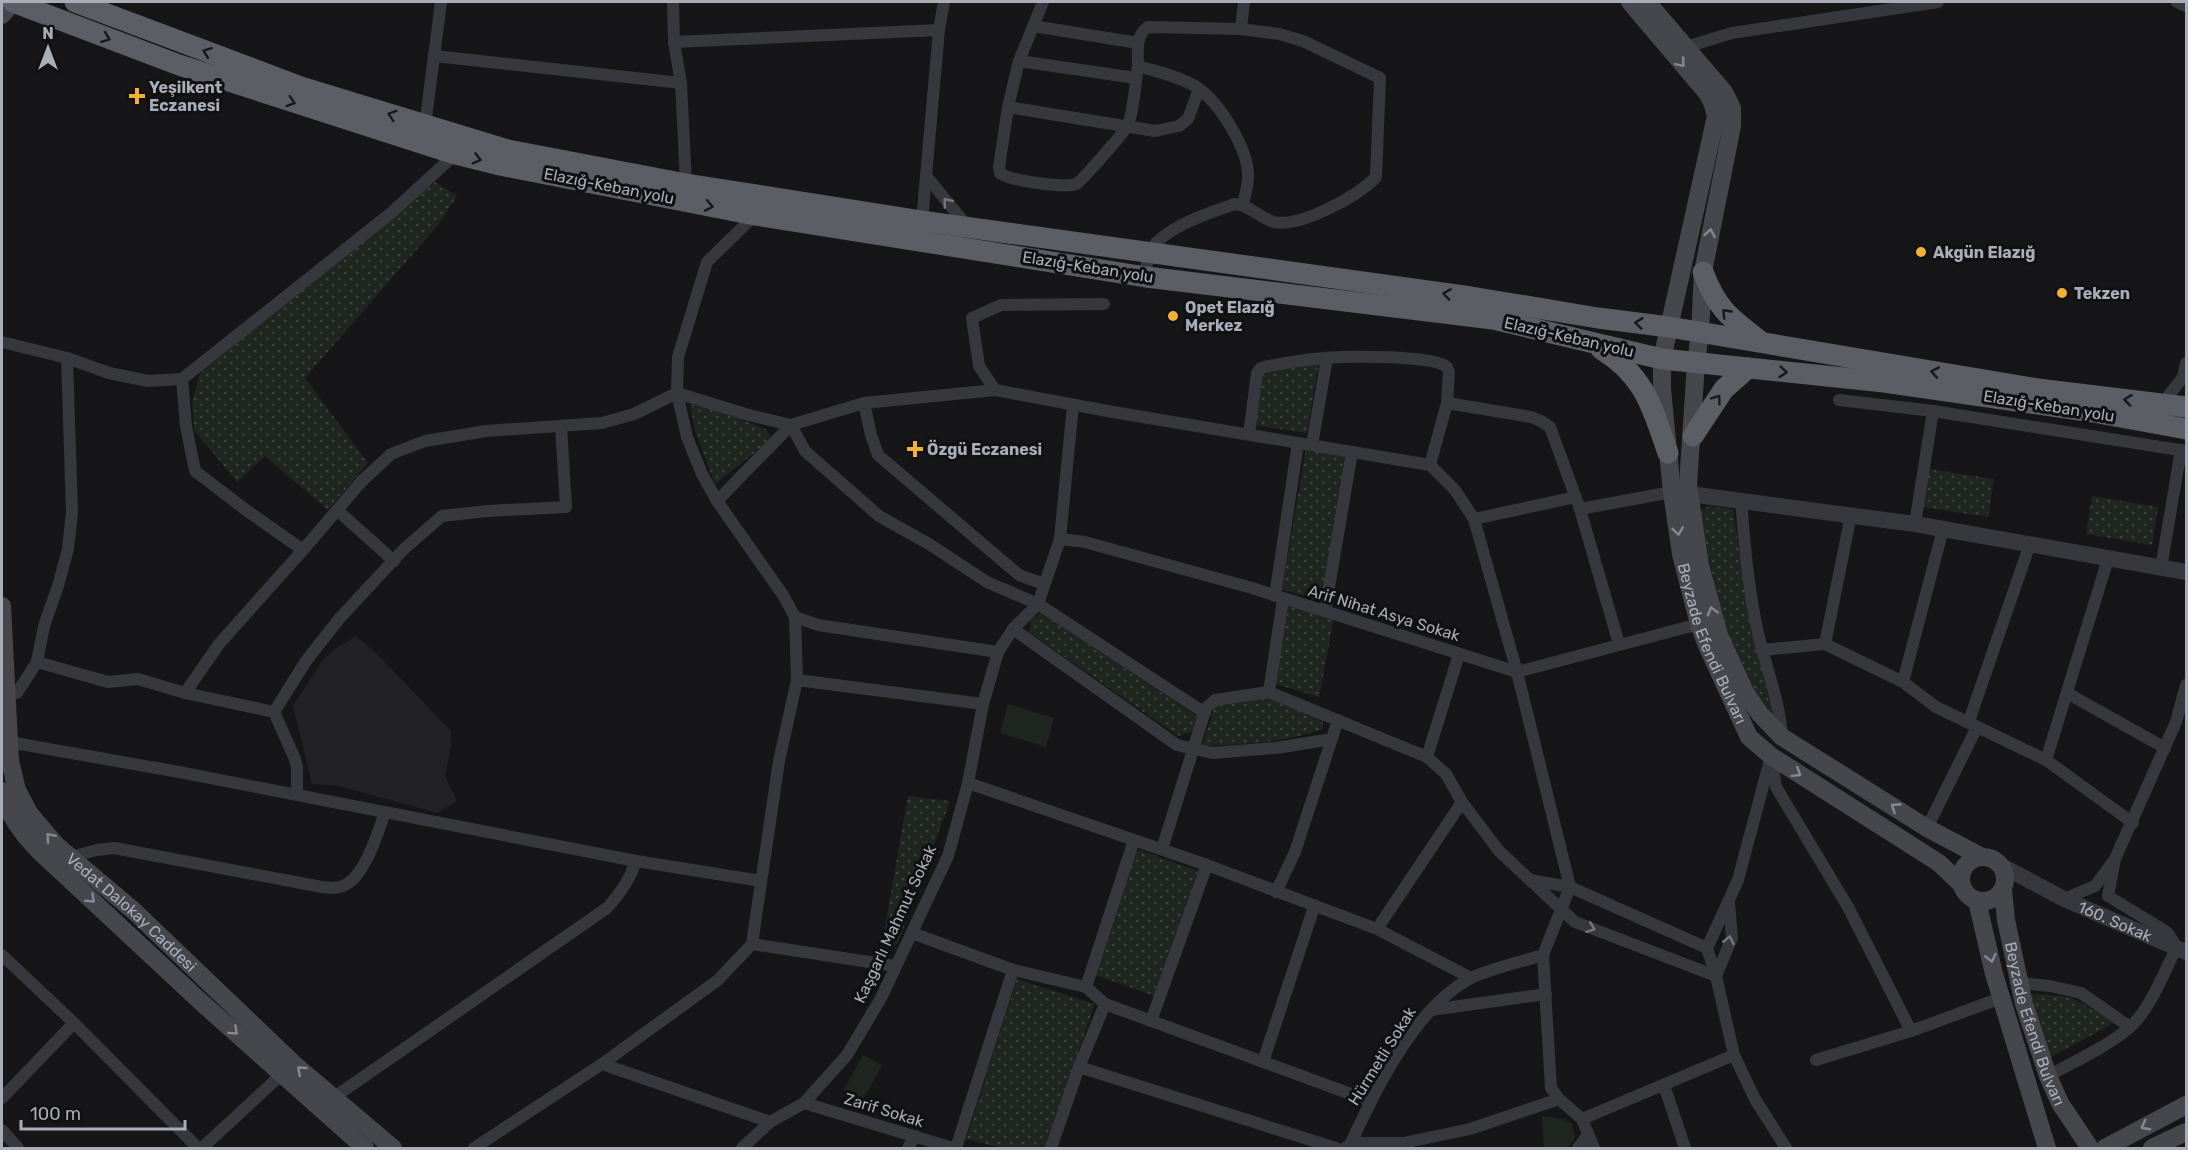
<svg xmlns="http://www.w3.org/2000/svg" width="2188" height="1150" font-family="Rubik,sans-serif">
	<style>
		.built { fill: #222225 }
		.grass { fill: #1e261f }
		.park { fill: url(#park-dots) }
		.lines { fill: none; stroke-linecap: round; stroke-linejoin: round }
		.minor { stroke: #37383d; stroke-width: 12 }
		.tertiary { stroke: #37383d; stroke-width: 16 }
		.secondary { stroke: #45474d; stroke-width: 18 }
		.trunk { stroke: #5b5e65; stroke-width: 21 }
		.oneway { stroke: #18191b }
		.oneway2 { stroke: #858993 }
		.oneway3 { stroke: #757881 }
		.poi-dot { fill: #f2b134; stroke: #111113; stroke-width: 2 }
		.labels { text-anchor: middle; dominant-baseline: central; stroke-width: 6; stroke-linejoin: round; paint-order: stroke }
		.poi-label { font-size: 16px; font-weight: bold; fill: #a8adb8; stroke: #111113; text-anchor: start }
		.street-label { font-size: 16px; fill: #a8adb8; stroke: #111113 }
	</style>
	<defs>
		<pattern id="park-dots" width="8" height="8" patternUnits="userSpaceOnUse" patternTransform="scale(1.5)"><rect width="8" height="8" fill="#1e261f"/><path d="M2 2h.1M6 6h.1" fill="none" stroke="#3c433d" stroke-width="1.8" stroke-linecap="round"/></pattern>
	</defs>
	<rect width="100%" height="100%" fill="#161618"/>
	<path class="built" d="M 356,636 L 376,653 L 451,731 L 451,746 L 445,776 L 457,801 L 437,813 L 339,786 L 312,784 L 293,706 L 322,661 L 336,648 Z"/>
	<g class="grass">
		<path d="M 1008,704 L 1054,718 L 1046,747 L 1000,733 Z"/>
		<path d="M 863,1055 L 882,1065 L 862,1102 L 843,1091 Z"/>
		<path d="M 1542,1116 L 1564,1119 L 1572,1124 L 1575,1138 L 1568,1148 L 1544,1148 Z"/>
	</g>
	<g class="park">
		<path d="M 435,182 L 457,196 L 438,225 L 305,378 L 368,463 L 328,510 L 265,456 L 237,482 L 194,430 L 192,402 L 200,373 Z"/>
		<path d="M 1319,361 L 1307,433 L 1253,425 L 1261,371 Z"/>
		<path d="M 690,404 L 719,410 L 767,430 L 770,436 L 767,443 L 715,484 L 695,431 Z"/>
		<path d="M 1306,448 L 1346,455 L 1321,601 L 1282,589 Z"/>
		<path d="M 1929,469 L 1994,479 L 1988,517 L 1923,507 Z"/>
		<path d="M 2092,496 L 2158,507 L 2152,545 L 2086,534 Z"/>
		<path d="M 1709,506 L 1733,509 L 1751,631 L 1777,721 L 1754,690 L 1723,621 L 1703,533 L 1701,510 Z"/>
		<path d="M 1288,605 L 1334,618 L 1319,697 L 1276,684 Z"/>
		<path d="M 1041,613 L 1197,716 L 1193,732 L 1178,736 L 1029,632 L 1031,619 Z"/>
		<path d="M 1271,697 L 1323,719 L 1323,729 C 1284,743 1243,744 1202,746 L 1215,705 Z"/>
		<path d="M 908,796 L 950,801 L 898,943 L 888,949 L 882,944 Z"/>
		<path d="M 1140,850 L 1198,871 L 1155,996 L 1095,975 L 1135,853 Z"/>
		<path d="M 1017,979 L 1095,1004 L 1045,1148 L 1001,1148 L 966,1139 Z"/>
		<path d="M 2039,994 L 2070,997 L 2116,1022 L 2051,1057 L 2027,995 Z"/>
	</g>
	<g class="lines">
		<g class="minor">
			<path d="M 673,2 L 674,42 L 681,83 L 686,184"/>
			<path d="M 1043,2 L 1019,61 L 1008,107 L 999,167 L 1000,173 C 1010,181 1064,188 1076,184 C 1081,182 1127,129 1128,125 C 1134,109 1135,84 1138,66"/>
			<path d="M 2177,2 L 2186,6"/>
			<path d="M 1033,26 L 1138,43"/>
			<path d="M 1241,29 L 1148,27 C 1135,35 1138,52 1138,66 C 1158,72 1178,76 1195,86 C 1218,100 1249,149 1248,177 C 1248,186 1245,195 1243,204"/>
			<path d="M 674,42 L 939,30"/>
			<path d="M 1686,47 L 1732,33 L 1938,2"/>
			<path d="M 434,56 L 681,83"/>
			<path d="M 1019,61 L 1136,78"/>
			<path d="M 1008,107 L 1155,131 L 1179,126 L 1188,119 L 1199,89"/>
			<path d="M 425,126 L 441,2"/>
			<path d="M 927,177 L 968,227"/>
			<path d="M 922,221 L 939,30 L 944,2"/>
			<path d="M 1146,277 C 1147,270 1146,259 1149,253 C 1161,228 1211,212 1235,204 C 1250,205 1259,218 1274,222 C 1300,228 1358,196 1376,177 L 1380,78 L 1303,41 L 1279,34 L 1241,29 L 1244,2"/>
			<path d="M 1104,304 L 1001,305 L 972,318 L 979,366 L 995,390 L 1113,412 L 1430,465"/>
			<path d="M 2,342 L 67,358 L 109,373 L 148,381 L 182,379 L 391,213 L 450,159 L 452,153"/>
			<path d="M 182,379 L 186,426 L 195,471 L 246,510 L 303,550"/>
			<path d="M 1839,400 L 1933,411 L 2186,451"/>
			<path d="M 864,403 L 871,435 L 878,455 L 1019,575 L 1044,584"/>
			<path d="M 1447,403 L 1531,417 L 1541,421 L 1550,427 L 1580,509 L 1619,644"/>
			<path d="M 2162,404 L 2183,377 L 2186,363"/>
			<path d="M 1249,434 L 1257,373 L 1261,368 C 1281,363 1303,360 1324,358 C 1346,356 1433,355 1447,367 L 1449,372 L 1447,403 L 1430,465 L 1455,490 L 1474,519 L 1517,672 L 1570,887 L 1543,955 C 1521,962 1488,969 1469,979 C 1415,1009 1376,1088 1351,1143 L 1345,1148"/>
			<path d="M 1312,445 L 1327,358"/>
			<path d="M 717,501 L 791,425 L 864,403 L 995,390"/>
			<path d="M 1741,501 C 1745,547 1748,588 1758,633 C 1766,668 1780,702 1782,737"/>
			<path d="M 1580,509 L 1672,492"/>
			<path d="M 337,510 L 394,561"/>
			<path d="M 1474,519 L 1576,497"/>
			<path d="M 1915,524 L 1933,411"/>
			<path d="M 1060,539 L 1085,542 L 1252,588 L 1517,672 L 1699,624"/>
			<path d="M 2161,568 L 2181,450"/>
			<path d="M 1275,596 L 1298,443"/>
			<path d="M 1325,611 L 1352,452"/>
			<path d="M 795,617 L 818,625 L 998,652"/>
			<path d="M 1013,629 L 1177,745 L 1212,753 L 1276,748 L 1332,739"/>
			<path d="M 1825,644 L 1851,515"/>
			<path d="M 1762,650 L 1825,644 L 1903,682 L 1936,707 L 2046,760 L 2133,823"/>
			<path d="M 37,662 L 108,682 L 138,679 L 185,693 L 274,712"/>
			<path d="M 797,680 L 983,704"/>
			<path d="M 1903,682 L 1943,529"/>
			<path d="M 1269,692 L 1427,757 L 1446,774 L 1462,802 L 1499,851 L 1575,922 L 1716,976"/>
			<path d="M 7,693 L 17,693 L 37,662 L 44,626 L 58,586 L 68,549 L 72,512 L 67,358"/>
			<path d="M 185,693 L 219,644 L 303,550 L 361,482 L 391,454 L 425,441 L 486,431 L 602,423 L 634,414 L 677,393 L 749,415 L 791,425 L 805,451 L 879,516 L 929,544 L 987,582 L 1038,604 L 1205,713"/>
			<path d="M 2067,693 L 2165,748"/>
			<path d="M 1969,721 L 2030,544"/>
			<path d="M 3,741 L 179,772 L 636,861 L 761,881"/>
			<path d="M 1771,756 L 1738,880 L 1707,948 L 1716,976 L 1734,1055 L 1755,1099 L 1786,1148"/>
			<path d="M 1427,757 L 1459,654"/>
			<path d="M 2046,760 L 2108,559"/>
			<path d="M 1772,761 L 1776,787 L 1848,907 L 1911,1031"/>
			<path d="M 968,783 L 1207,865 L 1377,929 L 1471,978"/>
			<path d="M 297,795 L 297,767 L 295,759 L 274,712 L 306,661 L 339,619 L 404,549 L 442,516 L 487,511 L 566,507 L 561,426"/>
			<path d="M 1927,828 L 1977,727"/>
			<path d="M 1162,849 L 1206,708 L 1215,700 L 1269,692 L 1283,599"/>
			<path d="M 70,857 L 97,850 L 114,848 L 322,887 C 330,888 338,889 345,885 C 365,875 378,833 385,812"/>
			<path d="M 1530,880 L 1570,887 L 1707,948"/>
			<path d="M 1276,892 L 1295,852 L 1338,720"/>
			<path d="M 2064,899 L 2095,886 L 2115,859 L 2176,722 L 2186,685"/>
			<path d="M 1377,929 L 1462,802"/>
			<path d="M 912,933 L 1013,970 L 1086,987 L 1105,1004 L 1370,1101"/>
			<path d="M 752,944 L 895,966"/>
			<path d="M 2,955 L 74,1023 L 2,1098"/>
			<path d="M 1543,955 L 1551,1088 L 1559,1099 L 1582,1119 L 1594,1148"/>
			<path d="M 1716,976 L 1732,938 L 1729,903"/>
			<path d="M 2020,983 L 2050,986 L 2081,993 L 2130,1027"/>
			<path d="M 1086,987 L 1134,840"/>
			<path d="M 1431,1010 L 1546,994"/>
			<path d="M 1151,1021 L 1207,865"/>
			<path d="M 74,1023 L 198,1148"/>
			<path d="M 1816,1060 L 1911,1031 L 2001,998"/>
			<path d="M 1263,1062 L 1314,907"/>
			<path d="M 602,1064 L 770,1122"/>
			<path d="M 1079,1067 L 1336,1148"/>
			<path d="M 2048,1076 C 2075,1061 2105,1048 2129,1028 C 2150,1010 2164,972 2177,947 L 2167,932 L 2108,896 L 2115,859"/>
			<path d="M 1664,1085 L 1685,1148"/>
			<path d="M 333,1098 L 607,908 C 620,894 630,880 636,861"/>
			<path d="M 804,1103 L 953,1148"/>
			<path d="M 1582,1119 L 1734,1055"/>
			<path d="M 2,1130 L 18,1148"/>
			<path d="M 1351,1143 L 1403,1143 L 1470,1129 L 1559,1099"/>
			<path d="M 202,1148 L 282,1074"/>
			<path d="M 474,1148 L 602,1064 L 718,980 L 752,944 L 779,761 L 797,680 L 795,617 L 783,595 L 717,501 L 702,474 L 687,437 L 677,393 L 678,357 L 707,262 L 755,215"/>
			<path d="M 742,1148 L 770,1122 L 804,1103 L 847,1055 L 881,998 L 948,856 L 968,783 L 983,704 L 998,652 L 1013,629 L 1038,604 L 1060,539 L 1073,405"/>
			<path d="M 908,1148 L 915,1136"/>
			<path d="M 956,1148 L 1013,970"/>
			<path d="M 1051,1148 L 1079,1067 L 1105,1004"/>
			<path d="M 1578,1148 L 1588,1135"/>
		</g>
		<g class="tertiary">
			<path d="M 1689,494 L 1915,524 L 2186,572"/>
			<path id="s1" d="M 2002,866 L 2064,899 L 2186,952"/>
		</g>
		<g class="secondary">
			<path id="s2" d="M 1630,2 L 1707,93 L 1712,102 L 1716,116 L 1662,359 L 1662,389 L 1672,492 L 1681,554 L 1699,624 L 1708,648 L 1749,737 L 1771,756 L 1939,863 L 1961,884"/>
			<path d="M 1647,2 L 1724,92 L 1732,108 L 1732,126 L 1703,272 L 1700,333 L 1696,363 L 1688,485 L 1700,565 L 1719,635 L 1745,692 L 1760,714 L 1782,737 L 1927,828 L 1982,857"/>
			<path d="M 2,15 L 13,2"/>
			<path id="s3" d="M 2,606 L 10,761 L 17,790 L 29,813 L 57,846 L 134,911 L 294,1064 L 393,1148"/>
			<path d="M 2,791 C 8,815 22,833 39,851 L 201,1002 L 365,1148"/>
			<circle cx="1983" cy="879" r="22"/>
			<path id="s4" d="M 2003,890 L 2006,920 L 2024,1004 L 2048,1076 L 2060,1103 L 2090,1148"/>
			<path d="M 1977,901 L 1994,974 L 2047,1148"/>
			<path d="M 2105,1148 L 2186,1105"/>
			<path d="M 2152,1148 L 2186,1132"/>
		</g>
		<g class="trunk">
			<path d="M 13,2 L 179,65 L 452,153 L 500,165 L 755,215 L 1146,277 L 1493,319 L 1662,359 L 1884,382 L 2093,412 L 2186,429"/>
			<path d="M 75,2 L 301,87 L 508,150 L 686,184 L 922,221 L 1471,297 L 1598,318 L 1669,327 L 2038,389 L 2186,407"/>
			<path d="M 1703,272 C 1717,309 1730,318 1760,341"/>
			<path d="M 1601,349 C 1645,376 1652,407 1668,453"/>
			<path d="M 1693,436 L 1724,389 L 1748,368"/>
		</g>
	</g>
	<defs><path id="oneway-chevron" d="M-2-3.5L2.5 0L-2 3.5" fill="none" stroke-width="1.6" stroke-linecap="round" stroke-linejoin="round" transform="scale(1.5)"/></defs>
	<g class="oneway">
		<use href="#oneway-chevron" transform="translate(106 38) rotate(21)"/>
		<use href="#oneway-chevron" transform="translate(207 52) rotate(-159)"/>
		<use href="#oneway-chevron" transform="translate(291 102) rotate(18)"/>
		<use href="#oneway-chevron" transform="translate(392 115) rotate(-163)"/>
		<use href="#oneway-chevron" transform="translate(477 159) rotate(14)"/>
		<use href="#oneway-chevron" transform="translate(709 206) rotate(11)"/>
		<use href="#oneway-chevron" transform="translate(1447 294) rotate(-172)"/>
		<use href="#oneway-chevron" transform="translate(1726 313) rotate(-134)"/>
		<use href="#oneway-chevron" transform="translate(1639 323) rotate(-173)"/>
		<use href="#oneway-chevron" transform="translate(1783 372) rotate(6)"/>
		<use href="#oneway-chevron" transform="translate(1935 372) rotate(-170)"/>
		<use href="#oneway-chevron" transform="translate(1717 399) rotate(-54)"/>
		<use href="#oneway-chevron" transform="translate(2128 400) rotate(-173)"/>
	</g>
	<g class="oneway2">
		<use href="#oneway-chevron" transform="translate(1681 63) rotate(50)"/>
		<use href="#oneway-chevron" transform="translate(1710 233) rotate(-80)"/>
		<use href="#oneway-chevron" transform="translate(1678 531) rotate(82)"/>
		<use href="#oneway-chevron" transform="translate(1712 611) rotate(-106)"/>
		<use href="#oneway-chevron" transform="translate(1797 773) rotate(32)"/>
		<use href="#oneway-chevron" transform="translate(1895 807) rotate(-147)"/>
		<use href="#oneway-chevron" transform="translate(50 837) rotate(-131)"/>
		<use href="#oneway-chevron" transform="translate(91 899) rotate(43)"/>
		<use href="#oneway-chevron" transform="translate(1991 958) rotate(77)"/>
		<use href="#oneway-chevron" transform="translate(234 1031) rotate(42)"/>
		<use href="#oneway-chevron" transform="translate(301 1070) rotate(-139)"/>
		<use href="#oneway-chevron" transform="translate(2145 1126) rotate(152)"/>
	</g>
	<g class="oneway3">
		<use href="#oneway-chevron" transform="translate(947 202) rotate(-129)"/>
		<use href="#oneway-chevron" transform="translate(1591 928) rotate(21)"/>
		<use href="#oneway-chevron" transform="translate(1729 940) rotate(-77)"/>
	</g>
	<g class="poi-dot">
		<path d="M134 87h6v6h6v6h-6v6h-6v-6h-6v-6h6z"/>
		<circle cx="1921" cy="252" r="6"/>
		<circle cx="2062" cy="293" r="6"/>
		<circle cx="1173" cy="316" r="6"/>
		<path d="M912 440h6v6h6v6h-6v6h-6v-6h-6v-6h6z"/>
	</g>
	<g class="labels">
		<g class="poi-label">
			<text x="149" y="87">Yeşilkent<tspan x="149" dy="18">Eczanesi</tspan></text>
			<text x="1933" y="252">Akgün Elazığ</text>
			<text x="2074" y="293">Tekzen</text>
			<text x="1185" y="307">Opet Elazığ<tspan x="1185" dy="18">Merkez</tspan></text>
			<text x="927" y="449">Özgü Eczanesi</text>
		</g>
		<g class="street-label">
			<text transform="translate(609 186) rotate(11)">Elazığ-Keban yolu</text>
			<text transform="translate(1088 267) rotate(9)">Elazığ-Keban yolu</text>
			<text transform="translate(1569 337) rotate(13)">Elazığ-Keban yolu</text>
			<text transform="translate(2049 406) rotate(9)">Elazığ-Keban yolu</text>
			<text transform="translate(1384 613) rotate(17)">Arif Nihat Asya Sokak</text>
			<text stroke="none"><textPath href="#s2" startOffset="684">Beyzade Efendi Bulvarı</textPath></text>
			<text stroke="none"><textPath href="#s3" startOffset="354">Vedat Dalokay Caddesi</textPath></text>
			<text stroke="none"><textPath href="#s1" startOffset="126">160. Sokak</textPath></text>
			<text transform="translate(895 924) rotate(-65)">Kaşgarlı Mahmut Sokak</text>
			<text stroke="none"><textPath href="#s4" startOffset="138">Beyzade Efendi Bulvarı</textPath></text>
			<text transform="translate(1382 1056) rotate(-58)">Hürmetli Sokak</text>
			<text transform="translate(884 1110) rotate(17)">Zarif Sokak</text>
		</g>
	</g>
	<rect width="2188" height="1150" fill="none" stroke="#a8adb8" stroke-width="6"/>
	<g transform="translate(48 48)" stroke="#111113" stroke-width="4.5" paint-order="stroke">
	<path d="M0-4.5L10 22L0 15L-10 22Z" fill="#a8adb8"/>
	<text y="-9" font-size="16" font-weight="bold" text-anchor="middle" fill="#a8adb8">N</text>
	</g>
	<path d="M21 1120v9h164v-9" fill="none" stroke="#a8adb8" stroke-width="3"/>
	<text x="30" y="1120" font-size="18" fill="#a8adb8" stroke="#111113" stroke-width="4.5" paint-order="stroke">100 m</text>
</svg>
